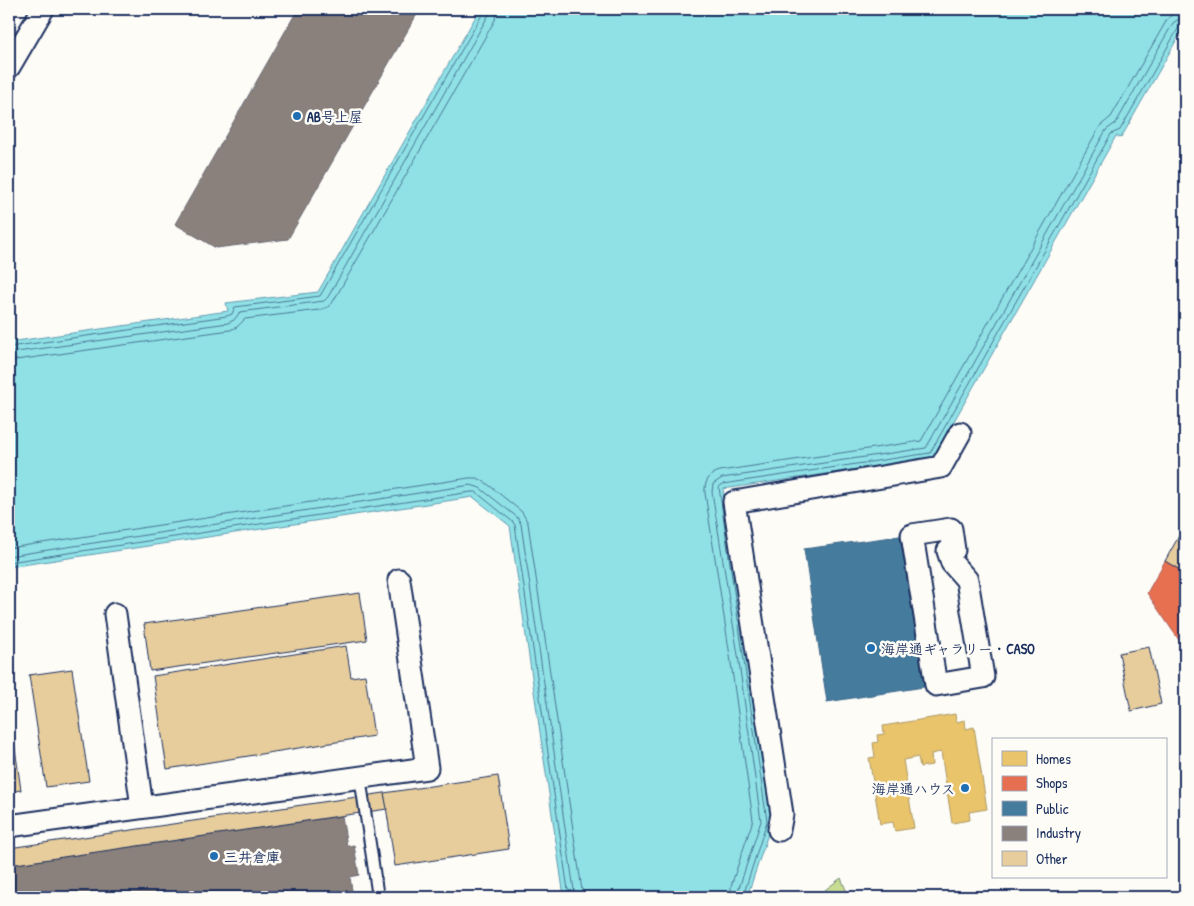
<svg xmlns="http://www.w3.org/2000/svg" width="1194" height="906" font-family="'Patrick Hand','Klee One',sans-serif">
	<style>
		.green { fill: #c9dd92; stroke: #728678 }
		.water { fill: #8fe1e6; stroke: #619ab0 }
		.homes { fill: #e9c46a; stroke: #ab9766 }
		.shops { fill: #e76f51; stroke: #aa5c55 }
		.public { fill: #457b9d; stroke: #38648a }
		.industry { fill: #8a817c; stroke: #696873 }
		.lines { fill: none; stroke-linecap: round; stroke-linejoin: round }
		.shore { stroke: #497694; stroke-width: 1 }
		.building { fill: #e7cd9c; stroke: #1b2f5e }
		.lane-casing { stroke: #1b2f5e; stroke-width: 14 }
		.street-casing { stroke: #1b2f5e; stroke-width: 25 }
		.lane { stroke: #fdfcf7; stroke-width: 10 }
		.street { stroke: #fdfcf7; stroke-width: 21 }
		.poi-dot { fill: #1f6fb2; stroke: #fdfcf7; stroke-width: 2 }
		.labels { text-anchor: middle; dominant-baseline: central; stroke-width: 5; stroke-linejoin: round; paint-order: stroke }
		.poi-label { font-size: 14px; font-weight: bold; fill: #1b2f5e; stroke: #fdfcf7; text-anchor: start }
	</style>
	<rect width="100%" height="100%" fill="#fdfcf7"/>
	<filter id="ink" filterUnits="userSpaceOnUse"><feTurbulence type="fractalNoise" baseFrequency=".02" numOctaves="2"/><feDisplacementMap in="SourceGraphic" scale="10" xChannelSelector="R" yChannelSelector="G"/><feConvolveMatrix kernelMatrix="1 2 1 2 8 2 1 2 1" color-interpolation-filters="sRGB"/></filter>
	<g filter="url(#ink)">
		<path class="green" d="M 841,878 L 849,897 L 820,897 L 825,890 Z"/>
		<path class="water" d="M 480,9 L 1185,9 L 1185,25 L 1121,138 L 1116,136 L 933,458 L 723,489 L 749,653 L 772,822 L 749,891 L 750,897 L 564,897 L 510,526 L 473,497 L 9,567 L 9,342 L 228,311 L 226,303 L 318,292 Z"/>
		<path class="homes" d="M 955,714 L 956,722 L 965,720 L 966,729 L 974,727 L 987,809 L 969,812 L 970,820 L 952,823 L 941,752 L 931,754 L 932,765 L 920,767 L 918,757 L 903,760 L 914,828 L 895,831 L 893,822 L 880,824 L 869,758 L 875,757 L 873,743 L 878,742 L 877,735 L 884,734 L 883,726 Z"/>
		<path class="shops" d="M 1165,561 L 1185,573 L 1185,649 L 1147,593 Z"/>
		<path class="public" d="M 907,535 L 930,686 L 827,702 L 804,549 Z"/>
		<g class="industry">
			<path d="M 298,9 L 420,9 L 288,239 L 216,248 L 175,224 Z"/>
			<path d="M 342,816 L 347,846 L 354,845 L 359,875 L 350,877 L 353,897 L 9,897 L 9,865 Z"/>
		</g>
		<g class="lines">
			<g class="shore">
				<path d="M 9,347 L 227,316 L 232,314 L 235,307 L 320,296 L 483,13 L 484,9"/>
				<path d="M 9,353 L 228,323 L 234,320 L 240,312 L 324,301 L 328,297 L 488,16 L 490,9"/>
				<path d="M 9,361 L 230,330 L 237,327 L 245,319 L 319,310 L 328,307 L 334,300 L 495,20 L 497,9"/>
				<path d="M 9,548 L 469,478 L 477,478 L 485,482 L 522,512 L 528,523 L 583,897"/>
				<path d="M 9,556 L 471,485 L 480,488 L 517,517 L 521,524 L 575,897"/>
				<path d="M 9,562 L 471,492 L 476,492 L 513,522 L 515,525 L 569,897"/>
				<path d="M 731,897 L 731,886 L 753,820 L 730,656 L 705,493 C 704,482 709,474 720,471 L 921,441 L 1100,126 L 1111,117 L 1168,18 L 1176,12 L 1185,10"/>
				<path d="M 739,897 L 739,888 L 761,821 L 738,655 L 712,492 L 713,484 L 722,478 L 926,448 L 1106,130 L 1116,123 L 1173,23 L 1179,19 L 1185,18"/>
				<path d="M 745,897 L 745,890 L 767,821 L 719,487 L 723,484 L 930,453 L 1111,134 L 1120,130 L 1179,27 L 1185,24"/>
			</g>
		</g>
		<g class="building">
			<path d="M 1185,525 L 1185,573 L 1165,561 Z"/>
			<path d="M 360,593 L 367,640 L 150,671 L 144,624 Z"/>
			<path d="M 346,646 L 351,677 L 365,675 L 374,736 L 167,769 L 153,676 Z"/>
			<path d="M 1149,647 L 1161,704 L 1131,711 L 1119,653 Z"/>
			<path d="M 72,669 L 89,781 L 46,787 L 29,675 Z"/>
			<path d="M 9,706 L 21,790 L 9,792 Z"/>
			<path d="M 498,776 L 509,849 L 395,866 L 384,793 Z"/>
			<path d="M 384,793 L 387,809 L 9,865 L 9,848 Z"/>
		</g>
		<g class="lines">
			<defs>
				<path id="lane" d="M 360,777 L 378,897"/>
				<g id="street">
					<path d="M 9,67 L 43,9"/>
					<path d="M 951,529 L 954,550 L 948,551 L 952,563 L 967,580 L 983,677 L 936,685 L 912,535 Z"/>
					<path d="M 115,614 L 142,807"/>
					<path d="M 9,826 L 427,768 L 399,580"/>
					<path d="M 779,830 L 782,814 L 734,502 L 941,467 L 960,433"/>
				</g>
			</defs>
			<use href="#lane" class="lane-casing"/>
			<use href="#street" class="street-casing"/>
			<use href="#lane" class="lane"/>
			<use href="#street" class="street"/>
		</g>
	</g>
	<g class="poi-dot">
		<circle cx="297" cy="116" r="5"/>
		<circle cx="871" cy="648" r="5"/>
		<circle cx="965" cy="788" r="5"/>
		<circle cx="214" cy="856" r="5"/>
	</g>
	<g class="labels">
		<g class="poi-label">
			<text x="307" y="116">AB号上屋</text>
			<text x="881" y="648">海岸通ギャラリー・CASO</text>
			<text x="955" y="788" text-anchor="end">海岸通ハウス</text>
			<text x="224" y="856">三井倉庫</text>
		</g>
	</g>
	<rect width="1194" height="906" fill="none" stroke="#fdfcf7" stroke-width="30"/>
	<rect x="15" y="15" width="1164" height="876" fill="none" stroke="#1b2f5e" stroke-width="2" filter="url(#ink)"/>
	<rect x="992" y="738" width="175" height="140" fill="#fdfcf7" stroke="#a3aaba"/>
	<rect x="1002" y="751" width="25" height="15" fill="#e9c46a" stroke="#a3aaba"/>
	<text x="1036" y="764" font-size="15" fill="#1b2f5e">Homes</text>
	<rect x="1002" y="776" width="25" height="15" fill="#e76f51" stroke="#a3aaba"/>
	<text x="1036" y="788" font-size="15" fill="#1b2f5e">Shops</text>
	<rect x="1002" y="801" width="25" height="15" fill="#457b9d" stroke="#a3aaba"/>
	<text x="1036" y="814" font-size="15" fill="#1b2f5e">Public</text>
	<rect x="1002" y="826" width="25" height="15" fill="#8a817c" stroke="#a3aaba"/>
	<text x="1036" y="838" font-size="15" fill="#1b2f5e">Industry</text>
	<rect x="1002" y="851" width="25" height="15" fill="#e7cd9c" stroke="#a3aaba"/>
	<text x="1036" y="864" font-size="15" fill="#1b2f5e">Other</text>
</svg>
